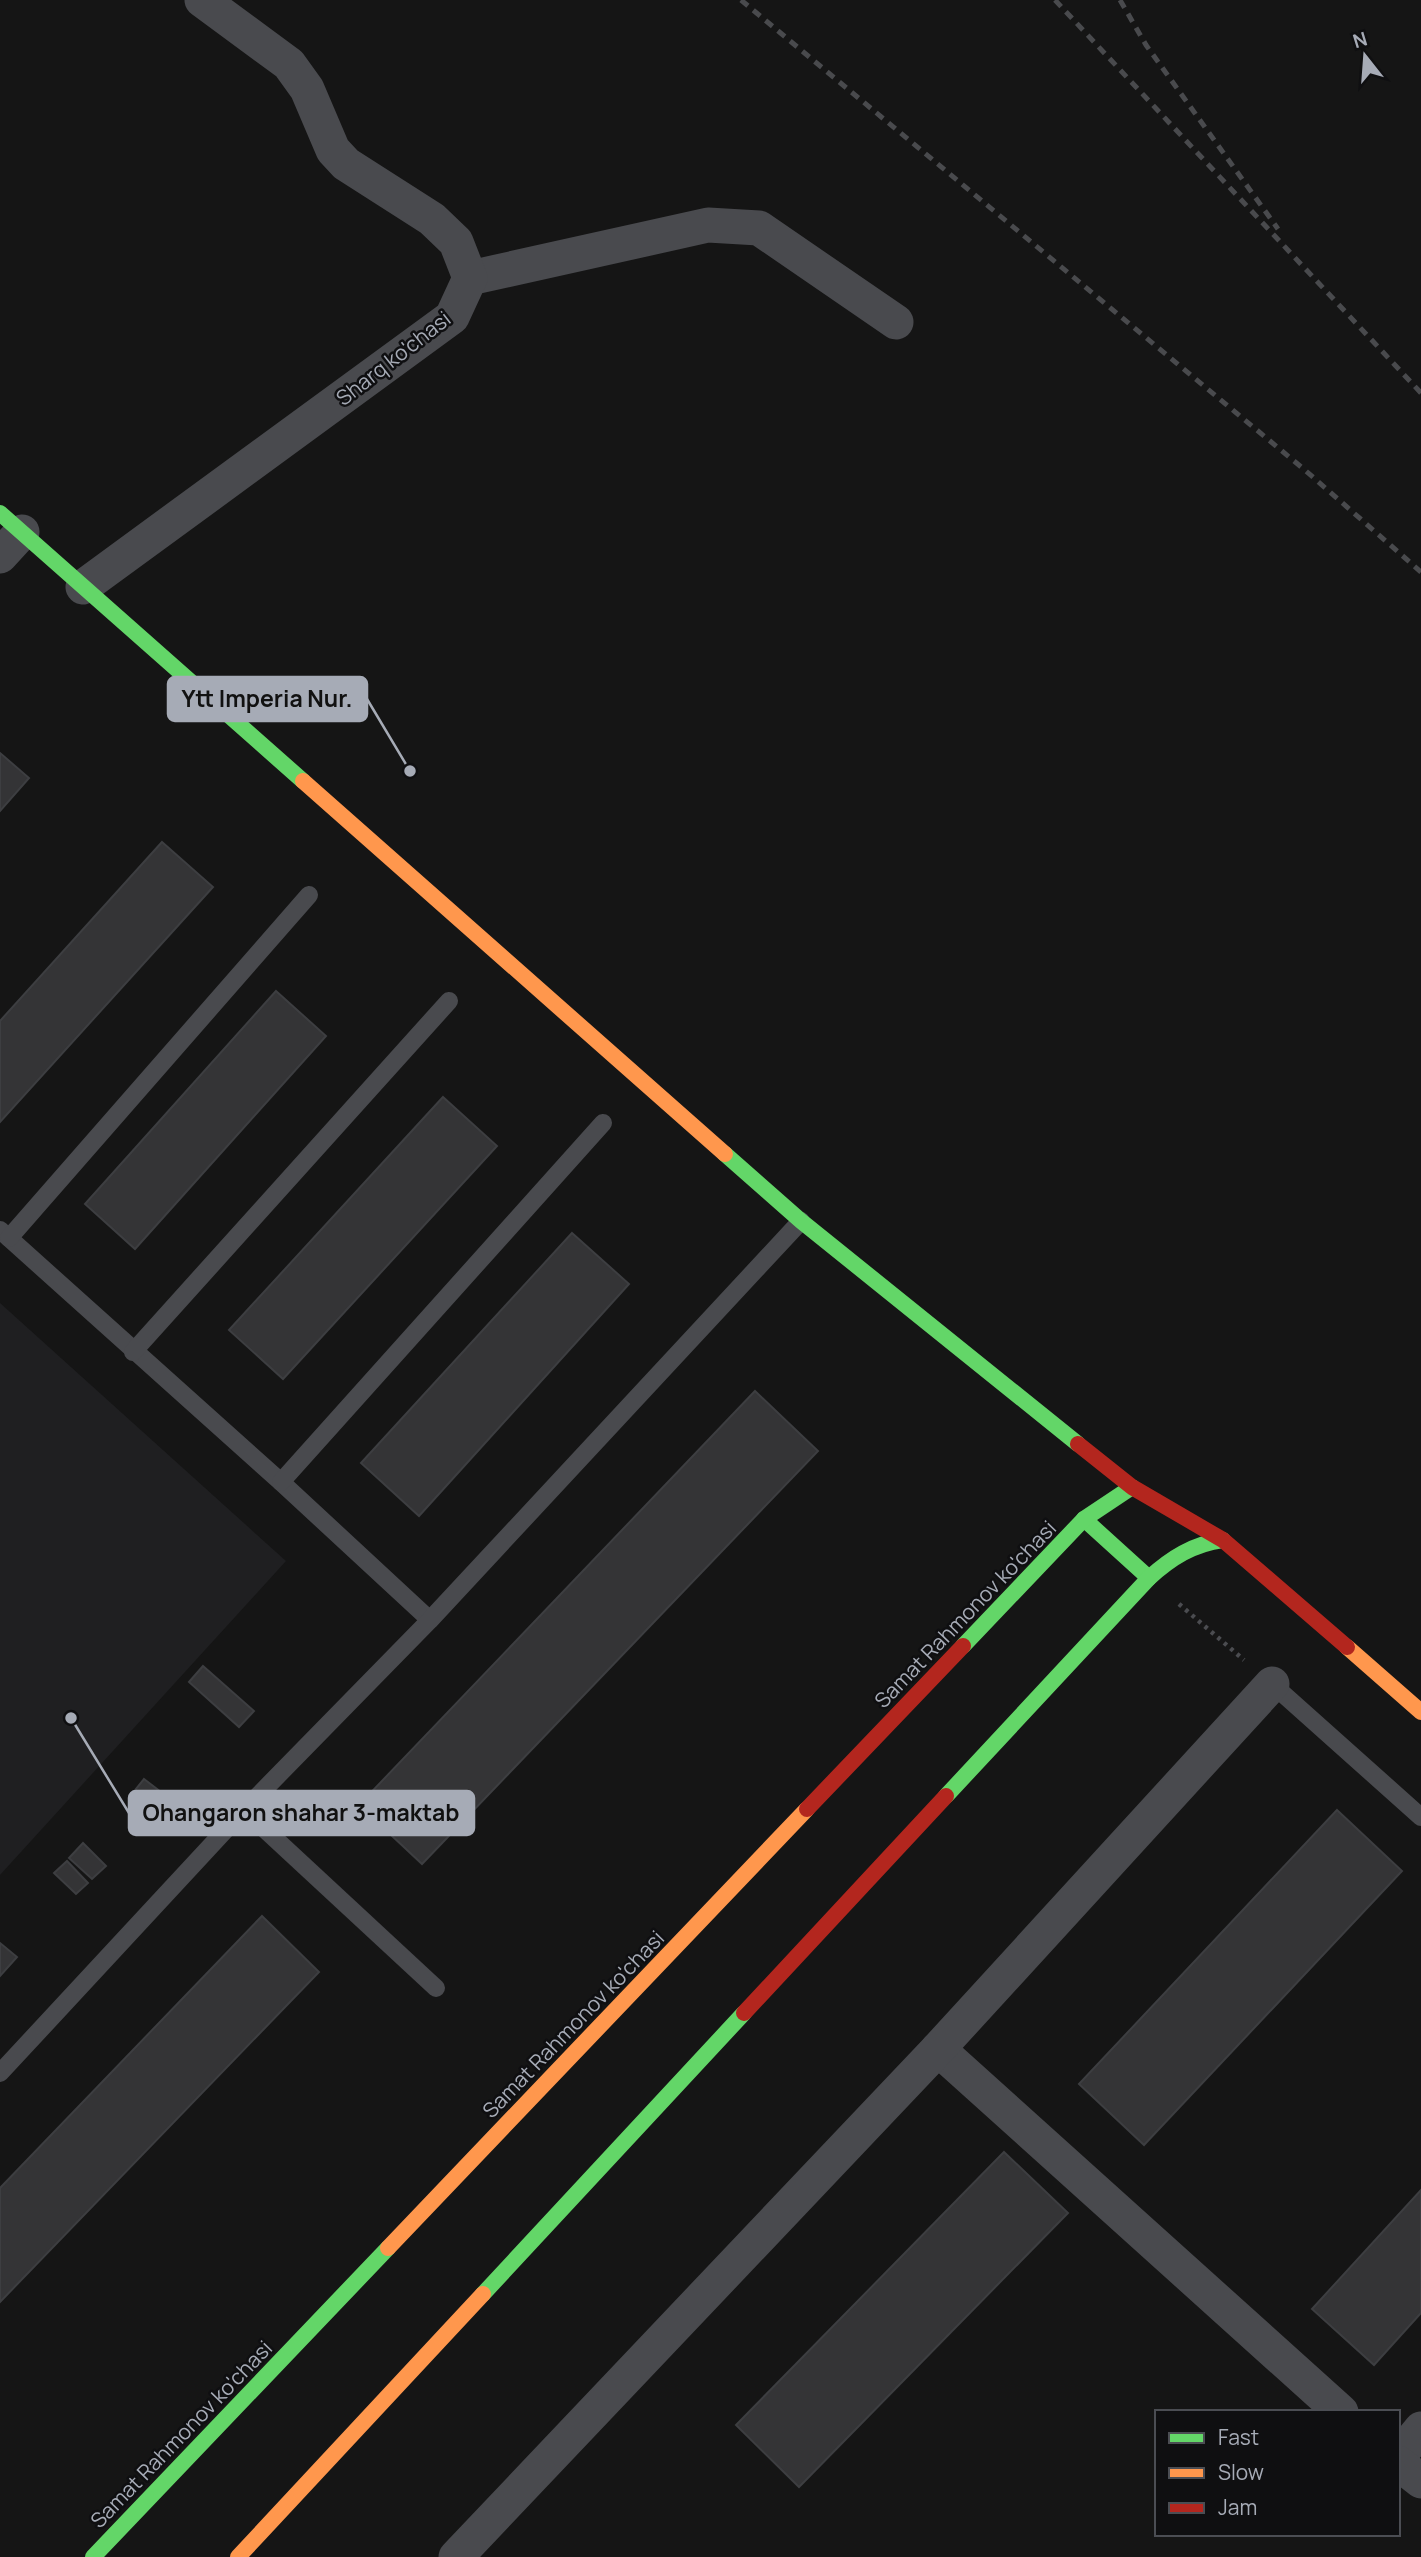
<svg xmlns="http://www.w3.org/2000/svg" width="1421" height="2557" font-family="Manrope,sans-serif">
	<style>
		.built { fill: #1f1f21 }
		.building { fill: #343436; stroke: #3d3e41; stroke-width: 2 }
		.lines { fill: none; stroke-linecap: round; stroke-linejoin: round }
		.path { stroke: #4b4c50; stroke-width: 4.5; stroke-dasharray: 3.5 5; stroke-linecap: butt }
		.lane { stroke: #494a4e; stroke-width: 18 }
		.street { stroke: #494a4e; stroke-width: 35 }
		.fast { stroke: #63d668; stroke-width: 16 }
		.slow { stroke: #ff974d; stroke-width: 16 }
		.jam { stroke: #b3261e; stroke-width: 16 }
		.rail { stroke: #494a4d; stroke-width: 5; stroke-dasharray: 9 7; stroke-linecap: butt }
		.labels { text-anchor: middle; dominant-baseline: central; stroke-width: 5; stroke-linejoin: round; paint-order: stroke }
		.street-label { font-size: 21px; fill: #a6abb6; stroke: #0f0f11 }
		.leader { fill: none; stroke: #a6abb6; stroke-width: 2.5 }
		.callout-dot { fill: #a6abb6; stroke: #0f0f11; stroke-width: 2.5 }
		.callout { fill: #a6abb6; stroke: #a6abb6; stroke-width: 2.5 }
		.callout-label { font-size: 23px; text-anchor: middle; font-weight: bold; fill: #111 }
	</style>
	<rect width="100%" height="100%" fill="#151515"/>
	<path class="built" d="M 0,1303 L 286,1561 L 0,1875 Z"/>
	<g class="building">
		<path d="M 0,753 L 29,778 L 0,811 Z"/>
		<path d="M 162,842 L 213,887 L 0,1122 L 0,1021 Z"/>
		<path d="M 276,991 L 326,1036 L 135,1249 L 85,1204 Z"/>
		<path d="M 443,1097 L 497,1146 L 283,1379 L 229,1330 Z"/>
		<path d="M 572,1233 L 629,1284 L 419,1516 L 361,1463 Z"/>
		<path d="M 755,1391 L 818,1451 L 422,1864 L 359,1805 Z"/>
		<path d="M 203,1666 L 254,1711 L 239,1727 L 189,1682 Z"/>
		<path d="M 144,1779 L 170,1799 L 156,1816 L 131,1795 Z"/>
		<path d="M 1337,1810 L 1402,1871 L 1144,2145 L 1079,2084 Z"/>
		<path d="M 83,1843 L 106,1866 L 92,1879 L 69,1858 Z"/>
		<path d="M 67,1861 L 88,1883 L 76,1894 L 54,1873 Z"/>
		<path d="M 262,1916 L 319,1972 L 0,2302 L 0,2188 Z"/>
		<path d="M 0,1943 L 17,1957 L 0,1976 Z"/>
		<path d="M 1004,2152 L 1068,2213 L 799,2487 L 736,2425 Z"/>
		<path d="M 1421,2190 L 1421,2313 L 1374,2365 L 1312,2309 Z"/>
	</g>
	<g class="lines">
		<path class="path" d="M 1179,1604 L 1244,1660"/>
		<g class="lane">
			<path d="M 0,1230 L 281,1482 L 430,1620"/>
			<path d="M 9,1238 L 309,895"/>
			<path d="M 133,1352 L 449,1001"/>
			<path d="M 281,1482 L 603,1123"/>
			<path d="M 1272,1684 L 1421,1817"/>
			<path d="M 244,1810 L 436,1988"/>
			<path d="M 0,2073 L 244,1810 L 430,1620 L 801,1221"/>
		</g>
		<g class="street">
			<path d="M 470,278 L 708,225 L 759,228 L 896,322"/>
			<path d="M 0,556 L 22,532"/>
			<path d="M 83,587 L 452,317 L 470,278 L 456,242 L 432,219 L 346,164 L 333,150 L 307,89 L 289,64 L 202,0"/>
			<path d="M 938,2049 L 1341,2412"/>
			<path d="M 1398,2457 L 1421,2429"/>
			<path d="M 1398,2463 L 1421,2481"/>
			<path d="M 456,2557 L 938,2049 L 1272,1684"/>
		</g>
		<g class="fast">
			<path d="M 0,513 L 303,781"/>
			<path d="M 725,1154 L 801,1221 L 1078,1444"/>
			<path d="M 1084,1519 L 1149,1578"/>
			<path d="M 963,1646 L 1084,1519 L 1132,1487"/>
			<path d="M 946,1796 L 1149,1578 C 1171,1558 1193,1544 1223,1540"/>
			<path d="M 483,2294 L 744,2013"/>
			<path d="M 93,2557 L 388,2248"/>
		</g>
		<g class="slow">
			<path d="M 303,781 L 725,1154"/>
			<path d="M 1347,1647 L 1421,1712"/>
			<path d="M 388,2248 L 807,1809"/>
			<path d="M 238,2557 L 483,2294"/>
		</g>
		<g class="jam">
			<path d="M 1078,1444 L 1132,1487 L 1223,1540 L 1347,1647"/>
			<path d="M 807,1809 L 963,1646"/>
			<path d="M 744,2013 L 946,1796"/>
		</g>
		<g class="rail">
			<path d="M 741,0 L 1306,471 L 1421,572"/>
			<path d="M 1055,0 L 1421,393"/>
			<path d="M 1120,0 L 1146,45 L 1278,229"/>
		</g>
	</g>
	<g class="labels">
		<g class="street-label">
			<text transform="translate(393 358) rotate(-38)">Sharq ko'chasi</text>
			<text transform="translate(965 1614) rotate(-46)">Samat Rahmonov ko'chasi</text>
			<text transform="translate(573 2024) rotate(-46)">Samat Rahmonov ko'chasi</text>
			<text transform="translate(181 2434) rotate(-46)">Samat Rahmonov ko'chasi</text>
		</g>
	</g>
	<path class="leader" d="M410 771L367 699M71 1718L129 1813"/>
	<g class="callout-dot">
		<circle cx="410" cy="771" r="7"/>
		<circle cx="71" cy="1718" r="7"/>
	</g>
	<g class="callout">
		<rect x="168" y="677" width="199" height="44" rx="7"/>
		<rect x="129" y="1791" width="345" height="44" rx="7"/>
	</g>
	<g class="callout-label">
		<text x="267" y="707">Ytt Imperia Nur.</text>
		<text x="301" y="1821">Ohangaron shahar 3-maktab</text>
	</g>
	<rect x="1155" y="2410" width="245" height="126" fill="#0f0f11" stroke="#4b4d53" stroke-width="2"/>
	<rect x="1169" y="2433" width="35" height="10" fill="#63d668" stroke="#4b4d53" stroke-width="2"/>
	<text x="1218" y="2445" font-size="21" fill="#a6abb6">Fast</text>
	<rect x="1169" y="2468" width="35" height="10" fill="#ff974d" stroke="#4b4d53" stroke-width="2"/>
	<text x="1218" y="2480" font-size="21" fill="#a6abb6">Slow</text>
	<rect x="1169" y="2503" width="35" height="10" fill="#b3261e" stroke="#4b4d53" stroke-width="2"/>
	<text x="1218" y="2515" font-size="21" fill="#a6abb6">Jam</text>
	<g transform="translate(1365 56) rotate(343)" stroke="#0f0f11" stroke-width="5" paint-order="stroke">
	<path d="M0-5L12 26L0 18L-12 26Z" fill="#a6abb6"/>
	<text y="-10" font-size="19" font-weight="bold" text-anchor="middle" fill="#a6abb6">N</text>
	</g>
</svg>
